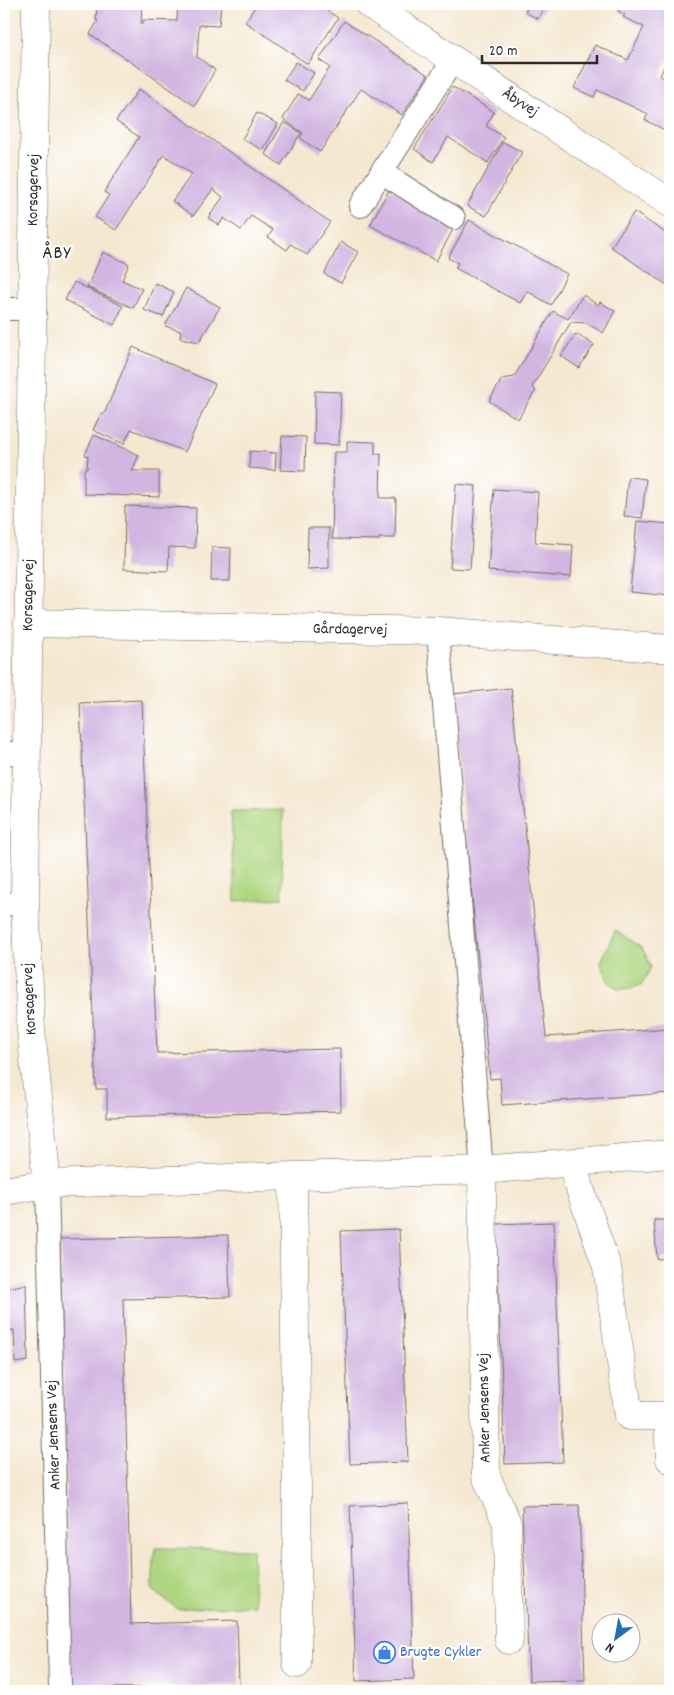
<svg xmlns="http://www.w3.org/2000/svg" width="674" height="1695" font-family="Dekko,sans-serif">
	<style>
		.green { fill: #afd782; stroke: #6d8156 }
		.building { fill: #d2b5e1 }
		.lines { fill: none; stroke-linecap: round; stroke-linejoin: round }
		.service-casing { stroke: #726d65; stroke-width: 24 }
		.minor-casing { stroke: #726d65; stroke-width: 29 }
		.service { stroke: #fff; stroke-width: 22 }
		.minor { stroke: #fff; stroke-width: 28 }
		.labels { text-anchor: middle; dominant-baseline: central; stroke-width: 4.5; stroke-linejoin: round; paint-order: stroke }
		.street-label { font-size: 16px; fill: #2b2b2b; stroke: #fff }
		.shop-label { font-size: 16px; fill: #366cbe; stroke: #fff; text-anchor: start }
		.quarter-label { font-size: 19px; letter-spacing: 1px; fill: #2b2b2b; stroke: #fff }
	</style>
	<rect width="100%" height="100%" fill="#fff"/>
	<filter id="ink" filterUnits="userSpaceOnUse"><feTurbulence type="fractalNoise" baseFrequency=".02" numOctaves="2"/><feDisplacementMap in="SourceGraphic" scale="10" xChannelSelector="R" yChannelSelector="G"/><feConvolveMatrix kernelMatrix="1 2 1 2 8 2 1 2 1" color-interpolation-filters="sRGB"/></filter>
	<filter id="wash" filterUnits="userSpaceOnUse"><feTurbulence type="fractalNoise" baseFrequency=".0096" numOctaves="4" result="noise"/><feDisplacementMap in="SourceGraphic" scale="20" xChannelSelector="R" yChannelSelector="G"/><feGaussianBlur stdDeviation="1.12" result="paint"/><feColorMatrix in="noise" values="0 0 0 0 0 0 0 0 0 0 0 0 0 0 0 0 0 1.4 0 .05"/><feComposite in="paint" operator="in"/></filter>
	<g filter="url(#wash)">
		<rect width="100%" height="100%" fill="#f5e8d1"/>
		<g class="green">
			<path d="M 283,810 L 282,898 L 235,901 L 231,811 Z"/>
			<path d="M 615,930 L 643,949 L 651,967 L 642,984 L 631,989 L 618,989 L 608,981 L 601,962 Z"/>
			<path d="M 155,1548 L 252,1549 L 254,1605 L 177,1609 L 152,1589 Z"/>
		</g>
		<g id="blocks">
			<g class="building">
				<path d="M 97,4 L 142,4 L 141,24 L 143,24 L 143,20 L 177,21 L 178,4 L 221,4 L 219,26 L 199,25 L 197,57 L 215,70 L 195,106 L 90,34 L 98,21 L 96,20 Z"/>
				<path d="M 257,4 L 317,4 L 338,18 L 308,64 L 245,22 Z"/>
				<path d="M 521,4 L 547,4 L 538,19 L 525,12 L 527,9 Z"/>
				<path d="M 622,4 L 651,4 L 670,13 L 670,61 L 667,60 L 660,76 L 670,81 L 670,124 L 668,123 L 665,130 L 645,120 L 648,114 L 597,90 L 594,97 L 574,88 L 595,45 L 628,60 L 644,27 L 623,17 L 625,15 L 618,11 Z"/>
				<path d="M 344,21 L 428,75 L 402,115 L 361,89 L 320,152 L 300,138 L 303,133 L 283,119 L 298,94 L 309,100 L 330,67 L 319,60 Z"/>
				<path d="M 296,62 L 314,73 L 303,91 L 284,80 Z"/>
				<path d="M 453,87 L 494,112 L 486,126 L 504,137 L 488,163 L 448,137 L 433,162 L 414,149 Z"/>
				<path d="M 139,89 L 330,222 L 307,255 L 291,244 L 287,250 L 268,237 L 273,230 L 251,216 L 241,230 L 224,218 L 219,225 L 208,218 L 223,197 L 213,189 L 193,216 L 172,201 L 192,174 L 164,155 L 116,230 L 95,217 L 109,195 L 104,192 L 139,137 L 116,121 Z"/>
				<path d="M 257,113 L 278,124 L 263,150 L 242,139 Z"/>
				<path d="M 284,122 L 301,133 L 281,165 L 265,154 Z"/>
				<path d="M 503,142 L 522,152 L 486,216 L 467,206 Z"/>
				<path d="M 390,188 L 456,224 L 436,261 L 370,225 Z"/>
				<path d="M 634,212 L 670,236 L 670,287 L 611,247 Z"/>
				<path d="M 469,220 L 567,274 L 551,305 L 527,291 L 520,303 L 455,268 L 458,263 L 448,258 Z"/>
				<path d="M 341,242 L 358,252 L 341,283 L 324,274 Z"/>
				<path d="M 103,252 L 129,264 L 122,280 L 142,289 L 133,308 L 87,287 Z"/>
				<path d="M 74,282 L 123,306 L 114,325 L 65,300 Z"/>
				<path d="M 155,283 L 174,292 L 163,317 L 144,310 Z"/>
				<path d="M 186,288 L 220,307 L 199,342 L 180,338 L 181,331 L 165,326 Z"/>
				<path d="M 583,295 L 598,305 L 600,302 L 615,311 L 603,333 L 587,323 L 571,322 L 532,387 L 536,390 L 518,419 L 489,401 L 502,379 L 514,377 L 553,311 L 568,319 Z"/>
				<path d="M 576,334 L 594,345 L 579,368 L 561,356 Z"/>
				<path d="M 133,347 L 215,384 L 185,452 L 131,429 L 124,444 L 93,430 L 101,413 L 104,414 Z"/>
				<path d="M 315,391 L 341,392 L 339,445 L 314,444 Z"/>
				<path d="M 94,435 L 139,455 L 132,471 L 159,471 L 159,497 L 84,494 L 84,469 L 87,469 L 88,456 L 85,455 Z"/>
				<path d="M 282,436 L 306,437 L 305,471 L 280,470 Z"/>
				<path d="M 347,441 L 375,442 L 375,454 L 381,453 L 380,498 L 396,498 L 395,538 L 379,538 L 379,540 L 332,539 L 334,452 L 347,452 Z"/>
				<path d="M 250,451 L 276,453 L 275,470 L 249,468 Z"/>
				<path d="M 628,477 L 646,479 L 642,518 L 624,516 Z"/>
				<path d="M 456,484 L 476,486 L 470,569 L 450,568 Z"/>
				<path d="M 494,489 L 538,492 L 535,542 L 573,545 L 571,577 L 488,571 Z"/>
				<path d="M 125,506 L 196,508 L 195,548 L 169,547 L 168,571 L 124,569 Z"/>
				<path d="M 637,521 L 670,524 L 670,596 L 630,592 Z"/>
				<path d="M 308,528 L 329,528 L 329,568 L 307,569 Z"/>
				<path d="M 212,547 L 231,548 L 230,581 L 211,581 Z"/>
				<path d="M 511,688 L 546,1037 L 670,1028 L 670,1093 L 502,1105 L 500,1078 L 490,1079 L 452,694 Z"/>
				<path d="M 142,700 L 157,1053 L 340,1049 L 341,1111 L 107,1117 L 107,1089 L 96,1089 L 80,703 Z"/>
				<path d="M 654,1220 L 670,1220 L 670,1258 L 657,1259 Z"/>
				<path d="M 554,1222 L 563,1462 L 505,1464 L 496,1224 Z"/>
				<path d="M 399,1229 L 408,1462 L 350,1464 L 341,1231 Z"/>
				<path d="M 228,1235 L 230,1297 L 123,1299 L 131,1624 L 237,1621 L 239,1685 L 71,1689 L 60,1239 Z"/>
				<path d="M 26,1284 L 28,1361 L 15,1363 L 14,1330 L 4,1332 L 4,1289 Z"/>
				<path d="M 408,1503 L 414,1679 L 356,1681 L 350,1506 Z"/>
				<path d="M 579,1505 L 585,1680 L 529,1681 L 522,1506 Z"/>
			</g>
		</g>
	</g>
	<g filter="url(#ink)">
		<use href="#blocks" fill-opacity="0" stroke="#726d65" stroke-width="1"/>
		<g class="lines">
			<defs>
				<g id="service">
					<path d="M 381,172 L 454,218"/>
					<path d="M 360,206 L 453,60"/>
					<path d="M 4,309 L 32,309"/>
					<path d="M 438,631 L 482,1170"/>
					<path d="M 4,754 L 27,751"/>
					<path d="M 4,905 L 25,902"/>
					<path d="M 47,1184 L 60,1685"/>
				</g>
				<g id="minor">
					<path d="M 36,4 L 25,902 L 31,1030 L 47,1184"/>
					<path d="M 369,4 L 670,203"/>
					<path d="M 28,623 L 438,631 L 670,649"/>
					<path d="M 571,1163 L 607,1267 L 629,1416 L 670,1416"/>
					<path d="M 482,1170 L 486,1476 L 507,1523 L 509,1640"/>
					<path d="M 293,1178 L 297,1489 L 297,1664"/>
					<path d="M 4,1191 L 47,1184 L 482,1170 L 670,1154"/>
					<path d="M 668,1416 L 670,1459"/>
				</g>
			</defs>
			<use href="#service" class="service-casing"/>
			<use href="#minor" class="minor-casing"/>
			<use href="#service" class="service"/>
			<use href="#minor" class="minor"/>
		</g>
	</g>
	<defs>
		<symbol id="shop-ring" viewBox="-11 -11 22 22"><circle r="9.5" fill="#fff" stroke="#3f7fe0" stroke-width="1.5"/><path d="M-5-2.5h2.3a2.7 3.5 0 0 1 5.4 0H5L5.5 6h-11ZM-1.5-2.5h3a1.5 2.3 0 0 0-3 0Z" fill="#3f7fe0"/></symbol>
	</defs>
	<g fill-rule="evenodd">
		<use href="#shop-ring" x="372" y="1640" width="25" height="25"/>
	</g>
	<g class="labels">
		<g class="street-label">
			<text transform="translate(520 103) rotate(33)">Åbyvej</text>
			<text transform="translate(34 190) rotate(-89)">Korsagervej</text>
			<text transform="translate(29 595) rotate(-89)">Korsagervej</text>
			<text transform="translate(350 630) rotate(1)">Gårdagervej</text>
			<text transform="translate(30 999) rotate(-93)">Korsagervej</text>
			<text transform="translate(485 1408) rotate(-91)">Anker Jensens Vej</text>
			<text transform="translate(54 1435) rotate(-92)">Anker Jensens Vej</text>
		</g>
		<g class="shop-label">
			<text x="400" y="1652">Brugte Cykler</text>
		</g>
		<g class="quarter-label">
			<text x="57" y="254">ÅBY</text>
		</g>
	</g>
	<rect width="674" height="1695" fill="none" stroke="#fff" stroke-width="20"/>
	<g transform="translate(616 1638) rotate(212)"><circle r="24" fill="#ffffff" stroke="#aaaaaa"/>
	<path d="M0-4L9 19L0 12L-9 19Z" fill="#1f6fb2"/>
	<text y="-8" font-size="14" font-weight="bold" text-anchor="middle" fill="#2b2b2b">N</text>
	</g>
	<path d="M482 55v8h115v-8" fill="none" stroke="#2b2b2b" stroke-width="2.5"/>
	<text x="489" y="55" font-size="15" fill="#2b2b2b" stroke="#ffffff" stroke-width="4" paint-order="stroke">20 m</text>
</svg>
